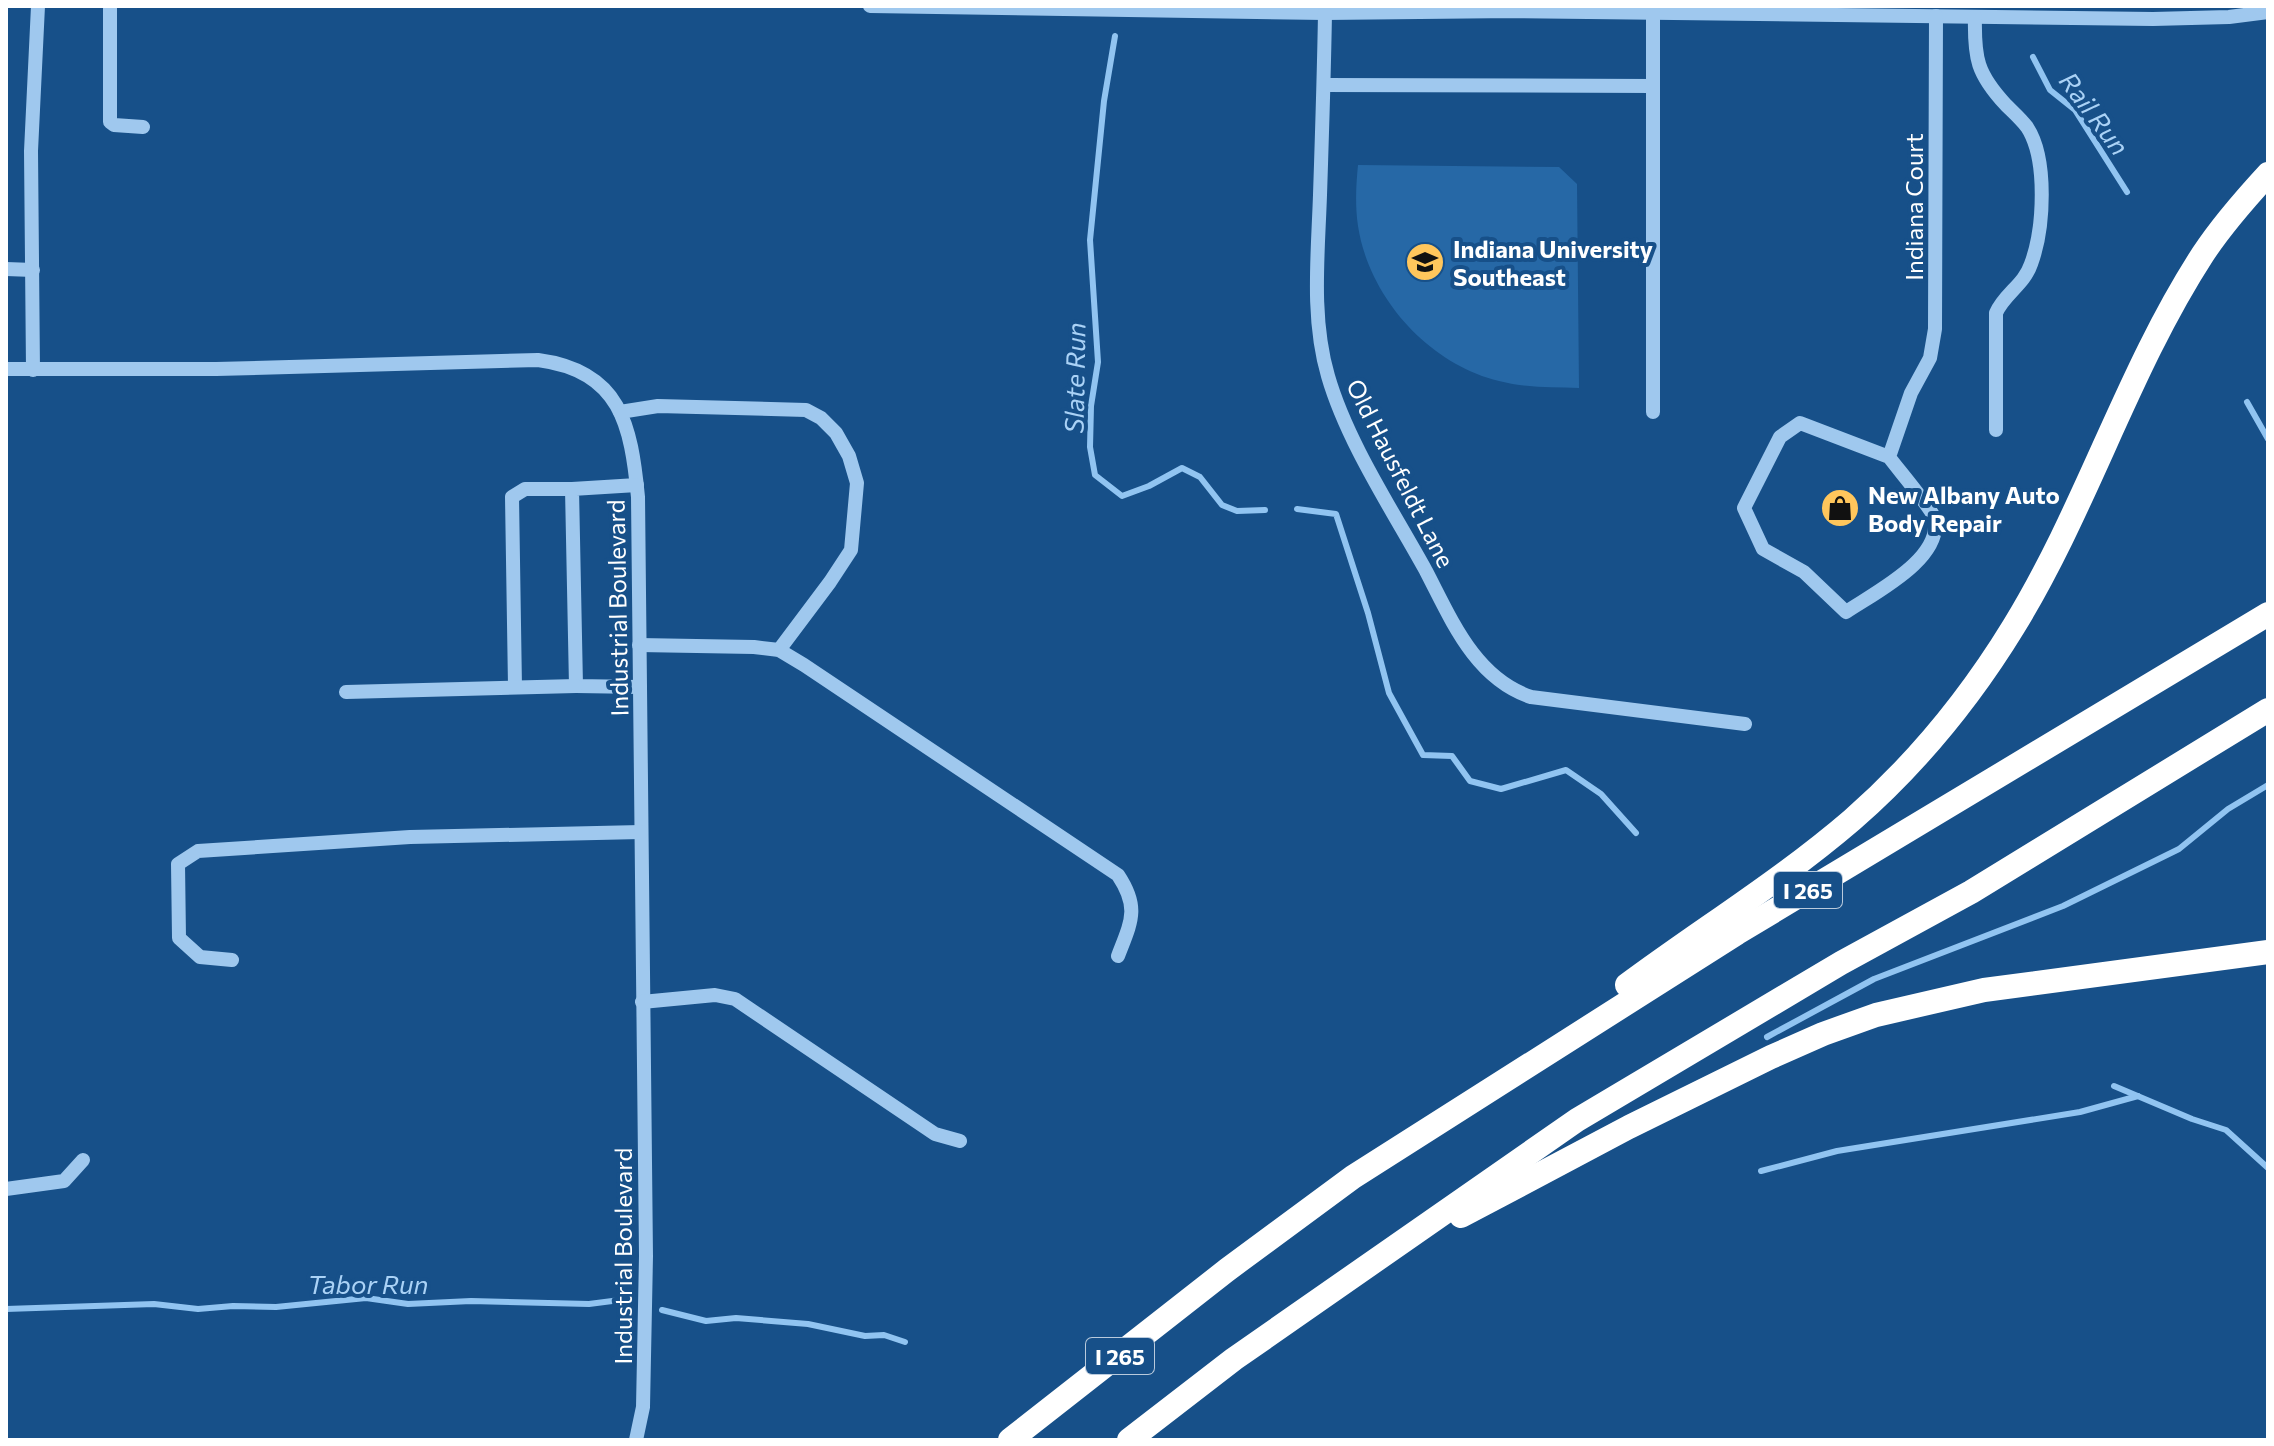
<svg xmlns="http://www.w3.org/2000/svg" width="2274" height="1446" font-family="Commissioner,sans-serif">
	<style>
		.grass { fill: #2668a6 }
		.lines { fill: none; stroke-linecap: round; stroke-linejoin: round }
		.stream { stroke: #91c4f1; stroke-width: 6 }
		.minor { stroke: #9fc8ee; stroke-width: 14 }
		.highway { stroke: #fff; stroke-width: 24 }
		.labels { text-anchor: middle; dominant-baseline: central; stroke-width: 8; stroke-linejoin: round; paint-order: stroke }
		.shield { fill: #175089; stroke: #b9cadc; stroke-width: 2 }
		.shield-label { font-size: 22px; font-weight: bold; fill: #fff }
		.street-label { font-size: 24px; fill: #fff; stroke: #175089 }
		.poi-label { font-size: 24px; font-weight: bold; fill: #fff; stroke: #175089; text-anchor: start }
		.water-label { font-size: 26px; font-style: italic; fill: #aad2f6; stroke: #175089 }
	</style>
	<rect width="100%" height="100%" fill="#175089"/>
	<path class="grass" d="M 1358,165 L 1559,167 L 1577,184 L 1579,388 C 1552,387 1526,388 1499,381 C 1429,364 1369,298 1358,226 C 1355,206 1356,185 1358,165 Z"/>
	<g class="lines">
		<g class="stream">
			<path d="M 1115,36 L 1104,101 L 1090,240 L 1098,362 L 1091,406 L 1090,447 L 1095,475 L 1122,496 L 1149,486 L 1182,468 L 1200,477 L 1222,505 L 1237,511 L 1265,510"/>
			<path d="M 2033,57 L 2050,90 L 2075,110 L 2127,192"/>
			<path d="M 2247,402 L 2268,439"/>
			<path d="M 1297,509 L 1336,514 L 1368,613 L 1389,693 L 1423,755 L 1452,756 L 1470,781 L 1501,789 L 1566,770 L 1601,794 L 1636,833"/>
			<path d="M 1767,1037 L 1874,979 L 2063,906 L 2179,849 L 2228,809 L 2268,785"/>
			<path d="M 2114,1086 L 2192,1119 L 2226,1130 L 2268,1168"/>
			<path d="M 1761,1171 L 1837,1151 L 2080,1112 L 2138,1096"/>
			<path d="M 6,1309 L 154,1304 L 198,1309 L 233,1306 L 276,1307 L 366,1298 L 408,1304 L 471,1301 L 589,1304 L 620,1300"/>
			<path d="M 662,1310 L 706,1321 L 736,1318 L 808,1324 L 865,1336 L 884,1335 L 905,1342"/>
		</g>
		<g class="minor">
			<path d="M 110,6 L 110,122 L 114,125 L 143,127"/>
			<path d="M 870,6 L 1325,13 L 1514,11 L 2153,19 L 2229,17 L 2268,12"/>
			<path d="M 1325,13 C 1324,74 1322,135 1320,195 C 1318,255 1311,318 1328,376 C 1347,442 1393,511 1426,571 C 1452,621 1475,678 1531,697 L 1745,724"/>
			<path d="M 1975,17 C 1974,58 1977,74 2006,105 C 2013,112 2021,119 2027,127 C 2048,159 2044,229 2031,264 C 2024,285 2004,294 1996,313 L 1996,430"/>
			<path d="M 1324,85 L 1653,86"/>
			<path d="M 6,269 L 33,270"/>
			<path d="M 6,369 L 216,369 L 538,360 C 621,371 631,425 638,497 L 646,1256 L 643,1407 L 636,1440"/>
			<path d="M 33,370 L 31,151 L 38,6"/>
			<path d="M 620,412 L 658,406 L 806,410 L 821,418 L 836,433 L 849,456 L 857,483 L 851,550 L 830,582 L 779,650"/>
			<path d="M 1653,412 L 1653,13"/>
			<path d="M 1889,457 C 1897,468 1931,508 1934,517 C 1945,558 1874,593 1846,612 L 1804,572 L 1763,549 L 1744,508 L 1780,437 L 1800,423 L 1889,457 L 1911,393 L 1930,358 L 1935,329 L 1936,16"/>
			<path d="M 637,485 L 572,489 L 576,686 L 640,687"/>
			<path d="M 639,645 L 754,647 L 779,650 L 804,665 L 1118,875 C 1140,908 1131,922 1118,956"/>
			<path d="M 515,687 L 512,497 L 525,489 L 572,489"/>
			<path d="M 346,692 L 576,686"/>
			<path d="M 232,960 L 200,957 L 179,938 L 178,864 L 198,851 L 410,837 L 641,832"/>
			<path d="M 642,1002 L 715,995 L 735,999 L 935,1134 L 960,1141"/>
			<path d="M 6,1189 L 64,1181 L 83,1160"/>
		</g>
		<g class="highway">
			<path d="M 1627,985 C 1701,930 1781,881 1852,820 C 1915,765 1970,698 2014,626 C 2087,507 2127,371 2203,254 C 2222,225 2245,199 2268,174"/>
			<path d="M 1461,1216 L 1629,1127 L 1771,1057 L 1823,1034 L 1876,1015 L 1984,990 L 2268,952"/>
			<path d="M 1010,1440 L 1227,1270 L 1353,1177 L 1737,933 L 2268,614"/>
			<path d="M 1129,1440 L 1234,1359 L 1577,1120 L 1841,963 L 1971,892 L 2268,710"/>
		</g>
	</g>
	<defs>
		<symbol id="university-disc" viewBox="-11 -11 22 22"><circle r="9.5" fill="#ffc65c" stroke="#175089"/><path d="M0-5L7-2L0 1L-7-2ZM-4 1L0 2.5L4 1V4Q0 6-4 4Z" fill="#111"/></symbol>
		<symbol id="shop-disc" viewBox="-11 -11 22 22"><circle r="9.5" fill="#ffc65c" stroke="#175089"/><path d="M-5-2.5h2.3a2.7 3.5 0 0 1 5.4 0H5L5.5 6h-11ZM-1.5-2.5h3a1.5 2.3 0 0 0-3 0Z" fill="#111"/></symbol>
	</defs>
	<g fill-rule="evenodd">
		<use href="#university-disc" x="1403" y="240" width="44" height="44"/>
		<use href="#shop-disc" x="1818" y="486" width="44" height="44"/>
	</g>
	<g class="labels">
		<g class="shield">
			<rect x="1774" y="872" width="68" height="36" rx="6"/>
			<rect x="1086" y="1338" width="68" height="36" rx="6"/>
		</g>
		<g class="shield-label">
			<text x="1808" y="890">I 265</text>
			<text x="1120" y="1356">I 265</text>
		</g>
		<g class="street-label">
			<text transform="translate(1913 207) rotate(-90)">Indiana Court</text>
			<text transform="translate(1401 473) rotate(63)">Old Hausfeldt Lane</text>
			<text transform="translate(617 608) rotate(-91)">Industrial Boulevard</text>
			<text transform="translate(622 1256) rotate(-90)">Industrial Boulevard</text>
		</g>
		<g class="poi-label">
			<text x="1453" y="248">Indiana University<tspan x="1453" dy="28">Southeast</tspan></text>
			<text x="1868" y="494">New Albany Auto<tspan x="1868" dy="28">Body Repair</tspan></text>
		</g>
		<g class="water-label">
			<text transform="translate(2095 113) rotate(53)">Rail Run</text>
			<text transform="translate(1074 378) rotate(-89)">Slate Run</text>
			<text x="368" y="1283">Tabor Run</text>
		</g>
	</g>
	<rect width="2274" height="1446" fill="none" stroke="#ffffff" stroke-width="16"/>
</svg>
